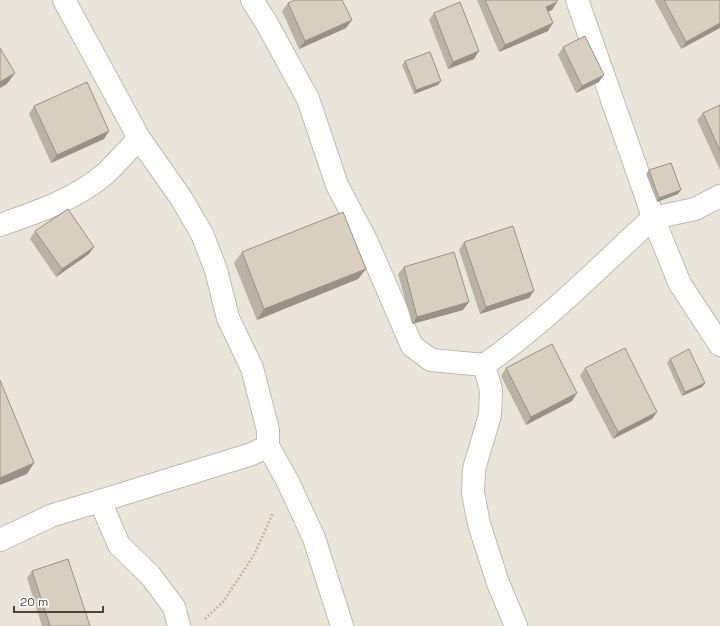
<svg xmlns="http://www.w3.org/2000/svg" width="720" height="626" font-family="'Space Grotesk',sans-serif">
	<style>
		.residential { fill: #eae5da }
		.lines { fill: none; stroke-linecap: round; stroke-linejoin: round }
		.street-casing { stroke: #c2bbae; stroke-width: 24 }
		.path { stroke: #c4b79f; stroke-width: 2.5; stroke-dasharray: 2 2; stroke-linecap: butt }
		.street { stroke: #fff; stroke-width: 22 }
		.wall { fill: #bab2a6 }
		.shaded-wall { fill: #979187 }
		.building { fill: #d8cfc1; stroke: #979187 }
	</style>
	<rect width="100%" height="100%" fill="#f6f3ec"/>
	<rect class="residential" x="0" y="0" width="720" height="626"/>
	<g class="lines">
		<defs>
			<g id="street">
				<path d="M 64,0 L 139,138 L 181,198 L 202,234 L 216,270 L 228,318 L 252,368 L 268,430 L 268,446 L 252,454 L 100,501 L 119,545 L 150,575 L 174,607 L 179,626"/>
				<path d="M 252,0 L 266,22 L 308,99 L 337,185 L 367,242 L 412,346 L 431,360 L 484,365 L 491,390 L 490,415 L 474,469 L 473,493 L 479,524 L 498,583 L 516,626"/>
				<path d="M 577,0 L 646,196 L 653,218 L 695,209 L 720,196"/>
				<path d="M 0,225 C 37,212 74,200 105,174 C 117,163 128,150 139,138"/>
				<path d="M 484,365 C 545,323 598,268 653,218 L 680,284 L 720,345"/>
				<path d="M 268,446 L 288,482 L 314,538 L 342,626"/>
				<path d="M 0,540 L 53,515 L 100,501"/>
			</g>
		</defs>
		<use href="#street" class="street-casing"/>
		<path class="path" d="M 205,619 L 223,602 L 254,555 L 273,513"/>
		<use href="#street" class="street"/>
	</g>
	<g class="wall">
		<path d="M 477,0 L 557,0 L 557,2 L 552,10 L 548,11 L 548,31 L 499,52 Z"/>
		<path d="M 655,0 L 720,0 L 681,49 L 655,1 Z"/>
		<path d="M 288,3 L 346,28 L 299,49 L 282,11 Z"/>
		<path d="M 434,13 L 474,59 L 448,69 L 429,20 Z"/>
		<path d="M 563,47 L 599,82 L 576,93 L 558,55 Z"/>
		<path d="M 405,61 L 438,85 L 414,94 L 402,65 Z"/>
		<path d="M 720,105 L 720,170 L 697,120 L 703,113 Z"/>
		<path d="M 34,106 L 104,139 L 51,163 L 29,114 Z"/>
		<path d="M 649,170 L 678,194 L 657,202 L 646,174 Z"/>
		<path d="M 35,231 L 89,254 L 56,277 L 30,239 Z"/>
		<path d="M 464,242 L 529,298 L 480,314 L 459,250 Z"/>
		<path d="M 242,252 L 366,269 L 358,279 L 257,320 L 234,263 Z"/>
		<path d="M 404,267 L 463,310 L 412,324 L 398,274 Z"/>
		<path d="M 670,359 L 705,383 L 702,387 L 682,396 L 667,363 Z"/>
		<path d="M 506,368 L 572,401 L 526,425 L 501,376 Z"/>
		<path d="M 585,368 L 652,419 L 613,439 L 580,376 Z"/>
		<path d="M 32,571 L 90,626 L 42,626 L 27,578 Z"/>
	</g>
	<g class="shaded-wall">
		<path d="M 557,2 L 552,10 L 540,15 L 546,7 Z"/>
		<path d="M 352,20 L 346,28 L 299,49 L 305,41 Z"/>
		<path d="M 553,23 L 548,31 L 499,52 L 505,45 Z"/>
		<path d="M 720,23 L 720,28 L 681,49 L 686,42 Z"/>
		<path d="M 479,51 L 474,59 L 448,69 L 453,62 Z"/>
		<path d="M 15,73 L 7,84 L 0,88 L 0,82 Z"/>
		<path d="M 604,75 L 599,82 L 576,93 L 582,86 Z"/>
		<path d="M 441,81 L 438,85 L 414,94 L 416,90 Z"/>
		<path d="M 109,131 L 104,139 L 51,163 L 57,155 Z"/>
		<path d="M 681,190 L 678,194 L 657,202 L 659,198 Z"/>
		<path d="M 94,247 L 89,254 L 56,277 L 62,269 Z"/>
		<path d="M 366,269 L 358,279 L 257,320 L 264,309 Z"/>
		<path d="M 534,291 L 529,298 L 480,314 L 486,307 Z"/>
		<path d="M 469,302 L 463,310 L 412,324 L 417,317 Z"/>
		<path d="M 705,383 L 702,387 L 682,396 L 685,392 Z"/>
		<path d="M 577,393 L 572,401 L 526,425 L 531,417 Z"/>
		<path d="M 657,412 L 652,419 L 613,439 L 618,432 Z"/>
		<path d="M 34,463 L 27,474 L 0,485 L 0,478 Z"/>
	</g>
	<g class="building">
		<path d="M 295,0 L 342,0 L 352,20 L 305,41 L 288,3 Z"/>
		<path d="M 485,0 L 557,0 L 557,2 L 546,7 L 553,23 L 505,45 Z"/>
		<path d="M 664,0 L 720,0 L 720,23 L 686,42 Z"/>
		<path d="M 460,2 L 479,51 L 453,62 L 434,13 Z"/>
		<path d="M 585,36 L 604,75 L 582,86 L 563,47 Z"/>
		<path d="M 0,48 L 15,73 L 0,82 Z"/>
		<path d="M 430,52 L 441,81 L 416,90 L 405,61 Z"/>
		<path d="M 87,82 L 109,131 L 57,155 L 34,106 Z"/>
		<path d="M 720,105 L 720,151 L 703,113 Z"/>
		<path d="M 671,163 L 681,190 L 659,198 L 649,170 Z"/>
		<path d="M 68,209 L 94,247 L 62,269 L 35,231 Z"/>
		<path d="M 343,212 L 366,269 L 264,309 L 242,252 Z"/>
		<path d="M 513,226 L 534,291 L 486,307 L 464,242 Z"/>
		<path d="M 454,252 L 469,302 L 417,317 L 404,267 Z"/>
		<path d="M 552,344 L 577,393 L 531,417 L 506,368 Z"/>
		<path d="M 625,348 L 657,412 L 618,432 L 585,368 Z"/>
		<path d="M 689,349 L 705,383 L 685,392 L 670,359 Z"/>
		<path d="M 0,380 L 34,463 L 0,478 Z"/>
		<path d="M 68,559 L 90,626 L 50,626 L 32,571 Z"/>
	</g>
	<path d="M14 606v6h89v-6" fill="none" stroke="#4b4439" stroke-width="2"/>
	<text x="20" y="606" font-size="12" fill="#4b4439" stroke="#ffffff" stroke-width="3" paint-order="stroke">20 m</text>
</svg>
